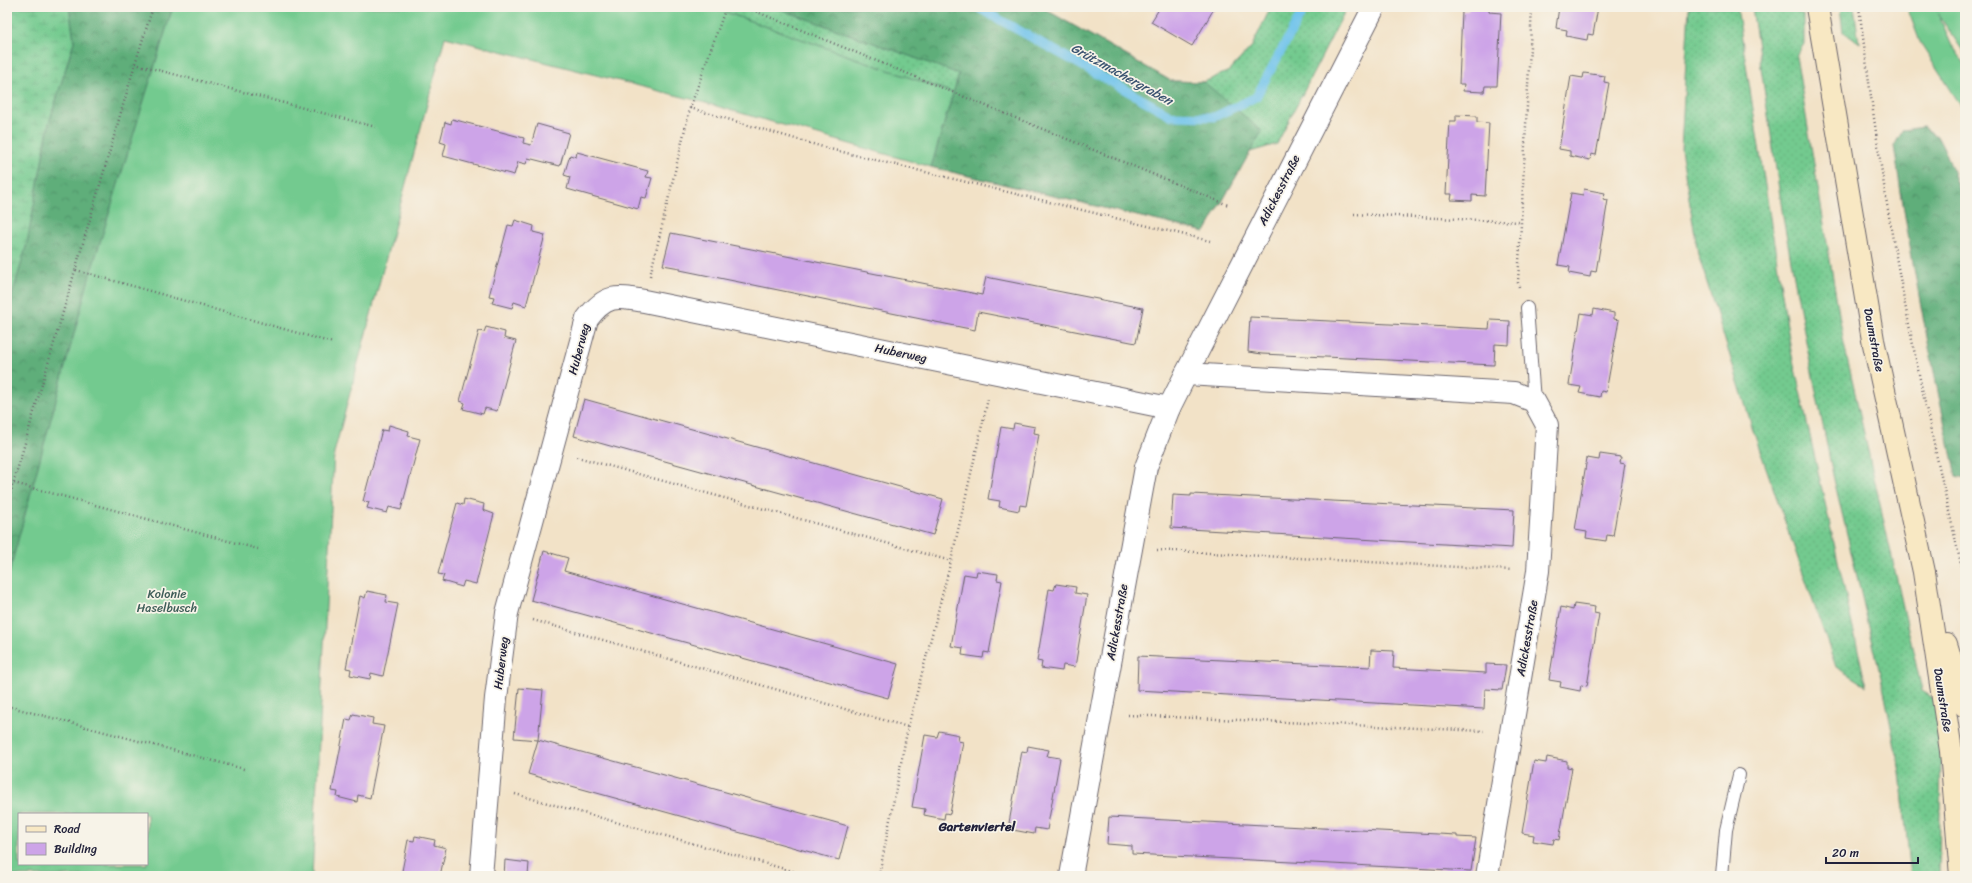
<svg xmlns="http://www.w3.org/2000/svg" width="1972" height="883" font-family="Sriracha,sans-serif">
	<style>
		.grass { fill: url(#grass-dots); stroke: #4a7665 }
		.forest { fill: url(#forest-crowns); stroke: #40685a }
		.wetland { fill: url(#wetland-marsh); stroke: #4a7665 }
		.garden { fill: #73ca8f; stroke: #4a7665; fill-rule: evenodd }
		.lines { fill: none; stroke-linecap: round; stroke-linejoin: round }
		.stream { stroke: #6ec3eb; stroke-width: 9 }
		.building { fill: #cda4e8 }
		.lane-casing { stroke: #6b656c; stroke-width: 14 }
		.street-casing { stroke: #6b656c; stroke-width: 24 }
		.secondary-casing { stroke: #6b656c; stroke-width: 24 }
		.path { stroke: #6b656c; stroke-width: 2.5; stroke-dasharray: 1 3; stroke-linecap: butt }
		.lane { stroke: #fff; stroke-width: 12 }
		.street { stroke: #fff; stroke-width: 22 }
		.secondary { stroke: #f8e8c3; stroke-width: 22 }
		.labels { text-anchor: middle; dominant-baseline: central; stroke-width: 3.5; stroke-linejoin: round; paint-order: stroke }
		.street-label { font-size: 12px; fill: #22223b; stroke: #f7f3e8 }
		.park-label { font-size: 12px; fill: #3e5d58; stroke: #f7f3e8 }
		.water-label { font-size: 13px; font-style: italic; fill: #395270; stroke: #f7f3e8 }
		.neighbourhood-label { font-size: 13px; font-weight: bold; fill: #22223b; stroke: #f7f3e8 }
	</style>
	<defs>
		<pattern id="grass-dots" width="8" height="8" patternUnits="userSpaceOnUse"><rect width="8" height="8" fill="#73ca8f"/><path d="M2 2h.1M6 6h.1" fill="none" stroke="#63ad7c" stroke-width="1.8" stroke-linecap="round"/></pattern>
		<pattern id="forest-crowns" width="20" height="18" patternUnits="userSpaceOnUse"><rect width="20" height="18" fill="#5eae7a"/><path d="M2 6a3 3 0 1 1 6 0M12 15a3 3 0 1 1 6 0" fill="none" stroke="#4d8d65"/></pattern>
		<pattern id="wetland-marsh" width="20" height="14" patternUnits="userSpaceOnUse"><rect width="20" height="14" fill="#73ca8f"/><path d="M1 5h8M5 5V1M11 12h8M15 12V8" fill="none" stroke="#63ad7c"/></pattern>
	</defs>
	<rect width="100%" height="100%" fill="#f7f3e8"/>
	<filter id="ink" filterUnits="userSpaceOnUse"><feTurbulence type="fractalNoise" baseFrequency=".025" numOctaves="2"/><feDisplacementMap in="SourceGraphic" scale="8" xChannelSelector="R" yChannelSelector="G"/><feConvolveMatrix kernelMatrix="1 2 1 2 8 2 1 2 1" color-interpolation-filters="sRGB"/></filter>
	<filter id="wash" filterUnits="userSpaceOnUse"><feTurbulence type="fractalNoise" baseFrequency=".012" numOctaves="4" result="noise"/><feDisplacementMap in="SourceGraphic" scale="16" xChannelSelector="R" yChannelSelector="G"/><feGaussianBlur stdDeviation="0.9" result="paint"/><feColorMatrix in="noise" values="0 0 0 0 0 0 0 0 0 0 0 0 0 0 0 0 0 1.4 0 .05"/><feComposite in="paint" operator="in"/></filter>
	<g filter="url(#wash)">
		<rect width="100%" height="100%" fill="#f2e2c7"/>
		<g class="grass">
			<path d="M 711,7 L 1041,7 L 1171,81 L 1204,82 L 1229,71 L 1252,46 L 1271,7 L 1347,7 L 1277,144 L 1250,152 L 1205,232 L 931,167 L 953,93 Z"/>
			<path d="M 1689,7 L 1737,7 L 1791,351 L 1866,686 L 1836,667 L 1755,436 L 1698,254 L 1681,149 Z"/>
			<path d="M 1752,7 L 1792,7 L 1804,16 L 1804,44 L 1796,56 L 1844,344 L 1922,691 L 1937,700 L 1941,753 L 1939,876 L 1911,876 L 1900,772 L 1883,686 L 1833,475 L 1808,352 L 1784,223 Z"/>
			<path d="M 1840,7 L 1854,7 L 1859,43 L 1843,32 Z"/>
		</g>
		<g class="forest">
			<path d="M 69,7 L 173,7 L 90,275 L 7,581 L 7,314 L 27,243 L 49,123 L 74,41 Z"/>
			<path d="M 774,7 L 1041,7 L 1171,81 L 1204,82 L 1262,131 L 1205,232 L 931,167 L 959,74 Z"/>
			<path d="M 1923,127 L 1937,136 L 1947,155 L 1965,205 L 1965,478 L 1956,476 C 1932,367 1910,257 1894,146 L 1903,130 Z"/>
		</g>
		<path class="wetland" d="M 7,7 L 69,7 L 74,41 L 49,123 L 27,243 L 7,314 Z"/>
		<g class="garden">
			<path d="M 173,7 L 711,7 L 953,93 L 931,167 L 695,100 L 445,37 L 334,453 L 312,876 L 7,876 L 7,581 L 90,275 ZM 19,814 L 147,814 L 147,864 L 19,864 Z"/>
			<path d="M 1907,7 L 1934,7 L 1937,11 L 1943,7 L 1965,7 L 1965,54 L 1938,14 L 1952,45 L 1965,64 L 1965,112 L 1920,42 Z"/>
		</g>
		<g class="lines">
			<path class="stream" d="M 977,7 L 1172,116 L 1214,117 L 1256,97 L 1305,7"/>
		</g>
		<g id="blocks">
			<g class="building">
				<path d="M 1156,7 L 1215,7 L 1192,46 L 1151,22 L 1159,9 Z"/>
				<path d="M 1469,7 L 1489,7 L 1489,12 L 1501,13 L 1497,86 L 1485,86 L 1484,92 L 1463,91 L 1464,84 L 1459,84 L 1462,11 L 1468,11 Z"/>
				<path d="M 1559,7 L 1598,7 L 1593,35 L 1588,34 L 1587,40 L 1566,36 L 1567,30 L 1556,28 Z"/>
				<path d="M 1584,73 L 1605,76 L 1604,82 L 1609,83 L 1596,155 L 1591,154 L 1590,160 L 1570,156 L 1570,151 L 1559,149 L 1571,76 L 1583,78 Z"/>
				<path d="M 1456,115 L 1477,116 L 1477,122 L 1489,123 L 1485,196 L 1472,195 L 1472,201 L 1451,200 L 1452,194 L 1446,194 L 1450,121 L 1456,121 Z"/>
				<path d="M 452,119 L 524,138 L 523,143 L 531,145 L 537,124 L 569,133 L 560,166 L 528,158 L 526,164 L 518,162 L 514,175 L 443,156 L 446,144 L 440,142 L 445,122 L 451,124 Z"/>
				<path d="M 577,152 L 648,171 L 646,177 L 652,178 L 646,198 L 641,197 L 638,209 L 567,189 L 570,177 L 564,175 L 570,155 L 576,157 Z"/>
				<path d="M 1584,189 L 1605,193 L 1603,199 L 1608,200 L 1596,272 L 1591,271 L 1590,277 L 1569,273 L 1570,267 L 1558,265 L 1571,193 L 1583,195 Z"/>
				<path d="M 515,220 L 534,226 L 533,232 L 545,235 L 526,306 L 514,302 L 512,308 L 492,303 L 494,297 L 489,296 L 508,225 L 513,226 Z"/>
				<path d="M 671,233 L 982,295 L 986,277 L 1143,308 L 1136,343 L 978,312 L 975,330 L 680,270 L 680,268 L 663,265 Z"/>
				<path d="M 1594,309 L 1614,313 L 1614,319 L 1619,320 L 1606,392 L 1601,391 L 1600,397 L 1579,393 L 1581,387 L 1569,385 L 1581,313 L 1593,315 Z"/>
				<path d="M 1250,317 L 1489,329 L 1490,320 L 1510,321 L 1509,345 L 1495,344 L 1494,365 L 1262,354 L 1248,352 Z"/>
				<path d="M 486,327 L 505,332 L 504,338 L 516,341 L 497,411 L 485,408 L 483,414 L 463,409 L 465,403 L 460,401 L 479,331 L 484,332 Z"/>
				<path d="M 584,399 L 943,499 L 933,535 L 574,436 Z"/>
				<path d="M 1014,423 L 1035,427 L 1034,433 L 1039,434 L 1026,506 L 1020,505 L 1019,511 L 999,507 L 1000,501 L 988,499 L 1001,427 L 1013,429 Z"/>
				<path d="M 389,425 L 409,431 L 408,436 L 420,439 L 401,510 L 389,507 L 387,513 L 367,508 L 369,502 L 363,501 L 382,430 L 388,431 Z"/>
				<path d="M 1600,454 L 1621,457 L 1620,463 L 1625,464 L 1613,536 L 1607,535 L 1606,541 L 1586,538 L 1587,532 L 1575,530 L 1587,458 L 1599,460 Z"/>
				<path d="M 1191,494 L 1514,510 L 1512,548 L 1171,528 L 1173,495 L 1191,496 Z"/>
				<path d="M 464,499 L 484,504 L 483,510 L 494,514 L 476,584 L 464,581 L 462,587 L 442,581 L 444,575 L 438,574 L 457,503 L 463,505 Z"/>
				<path d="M 544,551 L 568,558 L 564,571 L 898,664 L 888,698 L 531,600 Z"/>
				<path d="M 977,571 L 998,574 L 997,580 L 1002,581 L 989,653 L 984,652 L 983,658 L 962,655 L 963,648 L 951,646 L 964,574 L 976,576 Z"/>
				<path d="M 1056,584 L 1076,587 L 1075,593 L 1087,595 L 1075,667 L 1063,665 L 1062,671 L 1041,668 L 1042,662 L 1037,661 L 1049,589 L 1054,590 Z"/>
				<path d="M 367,591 L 387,595 L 386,602 L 398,604 L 383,676 L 371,673 L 370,679 L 350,675 L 351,669 L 346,668 L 360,596 L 365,598 Z"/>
				<path d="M 1574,604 L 1595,607 L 1594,613 L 1599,614 L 1587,686 L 1581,685 L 1580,691 L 1560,687 L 1561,682 L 1549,680 L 1561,607 L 1573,610 Z"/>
				<path d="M 1371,650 L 1394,651 L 1393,668 L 1486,673 L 1486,664 L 1506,665 L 1502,690 L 1485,689 L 1484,709 L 1137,690 L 1138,656 L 1370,667 Z"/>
				<path d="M 519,688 L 543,690 L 538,740 L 514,738 Z"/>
				<path d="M 353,714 L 373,718 L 372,724 L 384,726 L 370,798 L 358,795 L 357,802 L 337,797 L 338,792 L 332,791 L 346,719 L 351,720 Z"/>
				<path d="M 939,731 L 959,735 L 958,741 L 963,742 L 950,814 L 945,813 L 944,819 L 924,815 L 925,809 L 912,807 L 925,735 L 937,737 Z"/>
				<path d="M 538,740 L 848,826 L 839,860 L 528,774 Z"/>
				<path d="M 1028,746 L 1049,750 L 1047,756 L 1060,758 L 1047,830 L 1035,828 L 1034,834 L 1013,830 L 1014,824 L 1009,823 L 1022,751 L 1027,752 Z"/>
				<path d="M 1547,757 L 1567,761 L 1567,767 L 1572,768 L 1559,840 L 1554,839 L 1553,844 L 1533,841 L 1534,835 L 1522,833 L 1534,761 L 1546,763 Z"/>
				<path d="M 1109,817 L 1457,835 L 1457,837 L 1476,838 L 1471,871 L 1132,854 L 1132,846 L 1107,844 Z"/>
				<path d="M 415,836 L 435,840 L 434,845 L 446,848 L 440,876 L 401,876 L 408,840 L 414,841 Z"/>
				<path d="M 505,860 L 529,863 L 528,876 L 504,876 Z"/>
			</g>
		</g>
	</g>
	<g filter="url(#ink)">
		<use href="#blocks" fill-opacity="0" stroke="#6b656c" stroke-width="1"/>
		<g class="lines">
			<defs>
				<g id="lane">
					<path d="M 1527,308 L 1534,401"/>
					<path d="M 1722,876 L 1726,830 L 1739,775"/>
				</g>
				<g id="street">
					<path d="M 1186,374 L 1514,393 L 1534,401 L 1547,425 L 1538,571 L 1487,876"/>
					<path d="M 481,876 L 496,698 L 507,613 L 587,319 C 606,294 616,296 644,301 L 1169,408"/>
					<path d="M 1071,876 L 1146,467 L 1169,408 L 1186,374 L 1374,7"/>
				</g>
				<g id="secondary">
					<path d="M 1817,7 L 1873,340 L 1924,572 L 1951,751 L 1961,876"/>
					<path d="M 1946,644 L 1965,706"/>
				</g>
			</defs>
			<use href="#lane" class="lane-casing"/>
			<use href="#street" class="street-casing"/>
			<use href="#secondary" class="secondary-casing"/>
			<g class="path">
				<path d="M 745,7 L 1228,205"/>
				<path d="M 1859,7 C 1871,98 1883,189 1900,278 C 1919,380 1942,481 1965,582"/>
				<path d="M 135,64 L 376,127"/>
				<path d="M 690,108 L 830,149 L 1210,241"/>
				<path d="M 1354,214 L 1520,222"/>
				<path d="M 76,270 L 333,343"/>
				<path d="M 650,276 L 690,108 L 726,7"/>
				<path d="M 1519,287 L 1518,283 L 1532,7"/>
				<path d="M 577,457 L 951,561"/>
				<path d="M 14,483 L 258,549"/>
				<path d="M 7,505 L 135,64 L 153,7"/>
				<path d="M 1157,550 L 1512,570"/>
				<path d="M 533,620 L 908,727"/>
				<path d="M 7,706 L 244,769"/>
				<path d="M 1128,715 L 1484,731"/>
				<path d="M 515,794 L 810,876"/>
				<path d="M 879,876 L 908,727 L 951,561 L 988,399"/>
			</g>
			<use href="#lane" class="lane"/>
			<use href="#street" class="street"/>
			<use href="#secondary" class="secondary"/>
		</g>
	</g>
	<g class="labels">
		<g class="street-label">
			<text transform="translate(1279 190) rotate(-63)">Adickesstraße</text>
			<text transform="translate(1874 340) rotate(79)">Daumstraße</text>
			<text transform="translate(579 349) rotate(-75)">Huberweg</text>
			<text transform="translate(901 353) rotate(12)">Huberweg</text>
			<text transform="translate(1117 622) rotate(-80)">Adickesstraße</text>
			<text transform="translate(1527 638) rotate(-80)">Adickesstraße</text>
			<text transform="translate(501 663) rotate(-83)">Huberweg</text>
			<text transform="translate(1943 700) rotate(81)">Daumstraße</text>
		</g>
		<g class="park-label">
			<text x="167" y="594">Kolonie<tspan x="167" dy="14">Haselbusch</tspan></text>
		</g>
		<g class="water-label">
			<text transform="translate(1122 74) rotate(29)">Grützmachergraben</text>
		</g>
		<g class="neighbourhood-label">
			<text x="977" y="826">Gartenviertel</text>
		</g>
	</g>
	<rect width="1972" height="883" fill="none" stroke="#f7f3e8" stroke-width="24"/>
	<rect x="18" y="813" width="130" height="52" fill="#f7f3e8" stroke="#a29fa3"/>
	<rect x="26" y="826" width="20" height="6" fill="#f8e8c3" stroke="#a29fa3"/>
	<text x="54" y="833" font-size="12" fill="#22223b">Road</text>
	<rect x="26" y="843" width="20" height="12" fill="#cda4e8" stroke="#a29fa3"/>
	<text x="54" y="853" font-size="12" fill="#22223b">Building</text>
	<path d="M1826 857v6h92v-6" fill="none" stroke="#22223b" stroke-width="2"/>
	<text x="1832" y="857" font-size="12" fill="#22223b" stroke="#f7f3e8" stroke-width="3" paint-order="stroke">20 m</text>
</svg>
